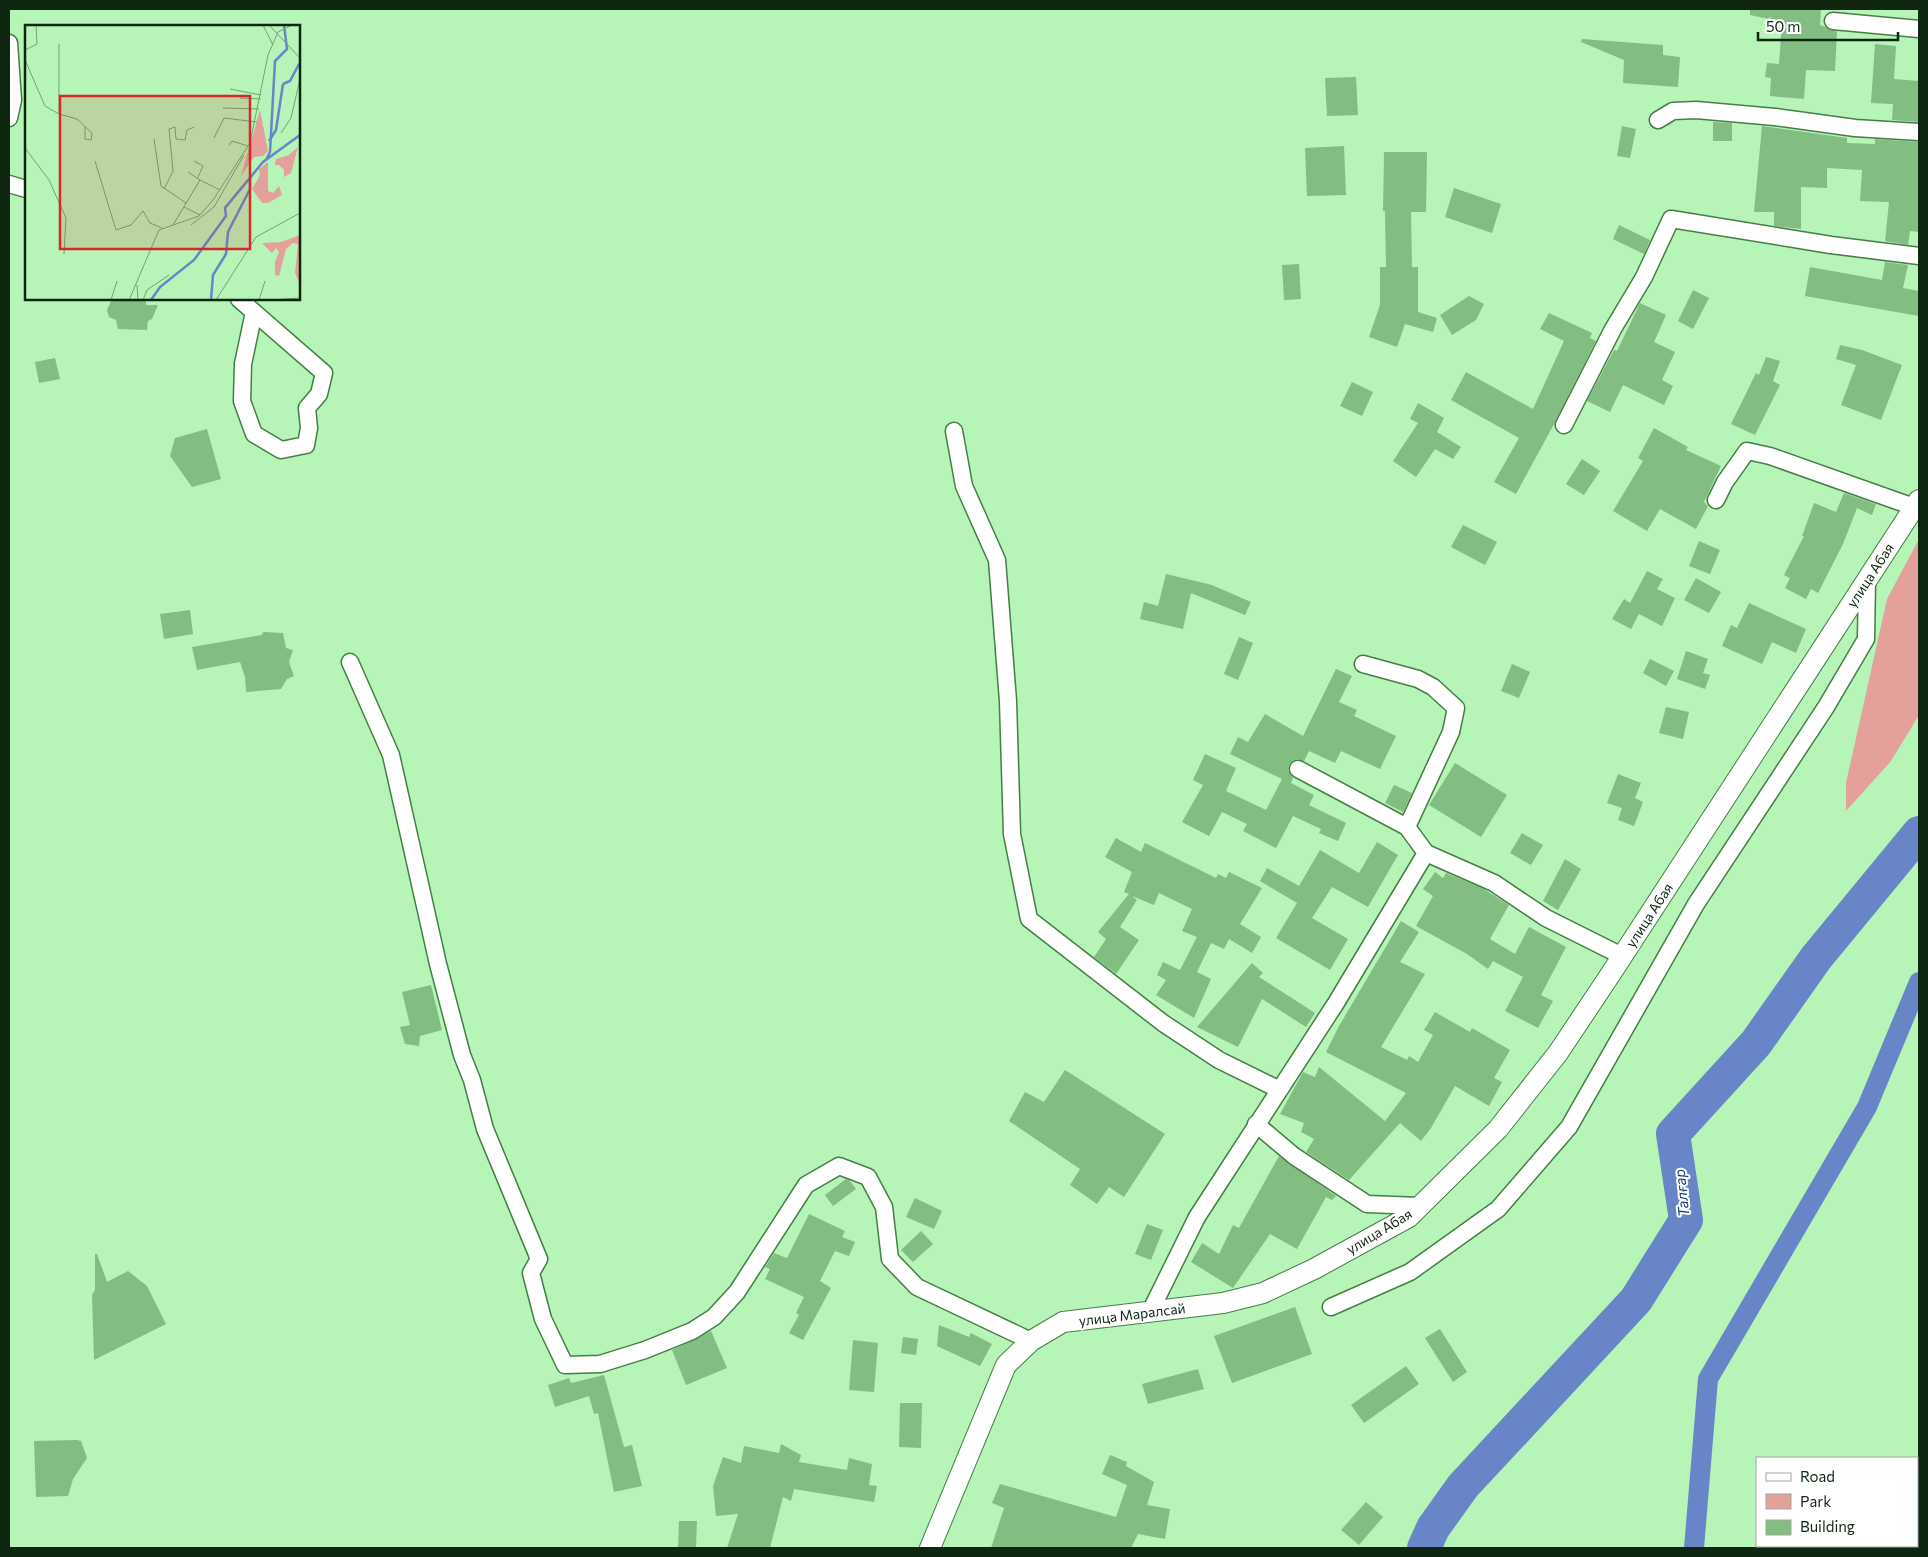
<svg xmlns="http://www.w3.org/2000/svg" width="1928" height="1557" font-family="Commissioner,sans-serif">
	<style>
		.green { fill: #e4a19c }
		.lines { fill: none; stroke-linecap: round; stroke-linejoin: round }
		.canal { stroke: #6886c7; stroke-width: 20 }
		.river { stroke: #6886c7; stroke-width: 34 }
		.building { fill: #82bd82 }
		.minor-casing { stroke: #457e47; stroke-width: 19 }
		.tertiary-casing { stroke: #457e47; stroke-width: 22 }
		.minor { stroke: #fff; stroke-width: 16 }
		.tertiary { stroke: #fff; stroke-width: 20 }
		.labels { text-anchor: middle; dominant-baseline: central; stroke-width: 4; stroke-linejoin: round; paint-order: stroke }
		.street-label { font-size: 14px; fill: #0f2710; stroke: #fff }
		.water-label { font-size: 15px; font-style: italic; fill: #1a3884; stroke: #fff }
		.inset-river { fill: none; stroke: #6886c7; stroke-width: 2.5 }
		.inset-road { fill: none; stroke: #74a274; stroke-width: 1 }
		.view { fill: #d62828; fill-opacity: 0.15; stroke: #d62828; stroke-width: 2.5 }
		.inset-edge { fill: none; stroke: #0f2710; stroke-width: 2.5 }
	</style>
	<rect width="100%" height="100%" fill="#b7f4b7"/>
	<path class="green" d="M 1919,539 L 1919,715 L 1891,761 L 1846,811 L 1846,783 L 1887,599 Z"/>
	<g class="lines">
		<path class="canal" d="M 1694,1548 L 1708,1379 L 1867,1107 L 1919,982"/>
		<path class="river" d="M 1424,1548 L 1433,1528 L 1463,1486 L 1636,1300 L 1686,1220 L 1673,1134 L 1756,1043 L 1816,958 L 1919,833"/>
	</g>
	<g class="building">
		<path d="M 1750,9 L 1821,9 L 1820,25 L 1837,31 L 1835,71 L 1806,70 L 1804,99 L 1770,96 L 1771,78 L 1765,77 L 1767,63 L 1779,64 L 1782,22 L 1750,15 Z"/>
		<path d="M 1582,39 L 1663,45 L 1663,55 L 1680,57 L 1678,87 L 1623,83 L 1624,60 L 1581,42 Z"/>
		<path d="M 1875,44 L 1896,46 L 1894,79 L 1919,81 L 1919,122 L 1892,120 L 1893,104 L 1871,103 Z"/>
		<path d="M 1356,77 L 1358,115 L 1327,116 L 1325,78 Z"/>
		<path d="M 1713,122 L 1732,123 L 1732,141 L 1713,141 Z"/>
		<path d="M 1622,126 L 1636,129 L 1630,158 L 1617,156 Z"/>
		<path d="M 1762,126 L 1847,138 L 1847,143 L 1875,144 L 1875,139 L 1919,142 L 1919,232 L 1910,231 L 1908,245 L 1885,241 L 1889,202 L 1860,201 L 1862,170 L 1827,168 L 1827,188 L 1801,187 L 1801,229 L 1774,226 L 1774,212 L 1754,212 Z"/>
		<path d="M 1344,146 L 1346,195 L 1307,196 L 1305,148 Z"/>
		<path d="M 1384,152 L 1427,152 L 1426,212 L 1411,212 L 1412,267 L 1418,267 L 1418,312 L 1437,318 L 1433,332 L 1405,324 L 1397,347 L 1369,337 L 1380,305 L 1380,267 L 1386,267 L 1385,211 L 1383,211 Z"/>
		<path d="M 1454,188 L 1501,204 L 1492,233 L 1445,217 Z"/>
		<path d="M 1619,225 L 1650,240 L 1644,254 L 1613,239 Z"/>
		<path d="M 1885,262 L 1908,265 L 1903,288 L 1919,291 L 1919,316 L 1805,296 L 1810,267 L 1882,280 Z"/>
		<path d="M 1299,264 L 1301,299 L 1284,300 L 1282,265 Z"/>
		<path d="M 1693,290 L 1709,298 L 1693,329 L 1678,321 Z"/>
		<path d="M 1469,296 L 1484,304 L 1476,320 L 1452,335 L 1440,315 Z"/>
		<path d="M 112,299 L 146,299 L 146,305 L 158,305 L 152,319 L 148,321 L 147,330 L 118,329 L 116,320 L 109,317 L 107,310 Z"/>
		<path d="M 1640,303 L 1666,315 L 1654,342 L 1675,352 L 1662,380 L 1673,386 L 1664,405 L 1623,385 L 1610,412 L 1587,401 L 1614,350 L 1617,351 Z"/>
		<path d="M 1549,313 L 1592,333 L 1590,338 L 1596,341 L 1554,424 L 1516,494 L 1494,482 L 1519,438 L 1451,400 L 1466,372 L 1533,409 L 1564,341 L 1540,329 Z"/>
		<path d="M 1840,345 L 1862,350 L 1902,365 L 1881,420 L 1841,405 L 1856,365 L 1836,359 Z"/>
		<path d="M 1766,357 L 1780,361 L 1773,381 L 1780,385 L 1755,435 L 1731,424 L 1756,373 L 1759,375 Z"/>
		<path d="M 55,358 L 60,379 L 39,383 L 35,362 Z"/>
		<path d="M 1352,382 L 1373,392 L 1362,416 L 1340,406 Z"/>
		<path d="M 1418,403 L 1444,418 L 1437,432 L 1461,447 L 1453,459 L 1435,449 L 1416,477 L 1393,461 L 1418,423 L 1410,419 Z"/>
		<path d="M 1654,428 L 1688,447 L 1686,450 L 1721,466 L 1704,502 L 1708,506 L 1696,529 L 1660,509 L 1647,531 L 1613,511 L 1643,461 L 1638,458 Z"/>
		<path d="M 207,429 L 221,479 L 192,487 L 170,456 L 175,438 Z"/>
		<path d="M 1582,459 L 1600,471 L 1584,495 L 1566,484 Z"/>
		<path d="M 1844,493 L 1876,504 L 1872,515 L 1857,508 L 1843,544 L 1818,593 L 1811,589 L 1806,599 L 1785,588 L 1790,578 L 1784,575 L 1804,536 L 1802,536 L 1814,503 L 1836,512 Z"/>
		<path d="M 1463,525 L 1497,542 L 1485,565 L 1451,547 Z"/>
		<path d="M 1699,541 L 1720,550 L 1710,574 L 1689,566 Z"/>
		<path d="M 1647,571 L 1663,579 L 1657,589 L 1675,598 L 1662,626 L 1639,614 L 1631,629 L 1612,619 L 1624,599 L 1630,603 Z"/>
		<path d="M 1166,574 L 1212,585 L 1251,602 L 1245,615 L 1191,593 L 1183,629 L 1140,619 L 1144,602 L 1158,606 Z"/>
		<path d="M 1696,578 L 1721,592 L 1709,613 L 1684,600 Z"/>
		<path d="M 1749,603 L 1806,629 L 1796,653 L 1772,642 L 1762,664 L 1722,646 L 1731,625 L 1737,628 Z"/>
		<path d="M 190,610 L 193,634 L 164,639 L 160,614 Z"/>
		<path d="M 263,632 L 283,633 L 286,648 L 293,650 L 289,662 L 294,676 L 287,679 L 281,689 L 246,692 L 245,677 L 240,662 L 197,670 L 192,647 L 262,635 Z"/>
		<path d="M 1239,637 L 1253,643 L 1238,680 L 1224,674 Z"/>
		<path d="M 1686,651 L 1708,659 L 1703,673 L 1710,675 L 1705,689 L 1677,679 Z"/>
		<path d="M 1650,659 L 1674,671 L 1666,686 L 1643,673 Z"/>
		<path d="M 1512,664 L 1530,672 L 1519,698 L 1501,691 Z"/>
		<path d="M 1336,669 L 1352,676 L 1339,702 L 1357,710 L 1354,716 L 1396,736 L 1380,769 L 1341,751 L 1335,763 L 1309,751 L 1304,761 L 1297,759 L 1289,764 L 1288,770 L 1293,778 L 1291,783 L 1314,795 L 1309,805 L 1346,823 L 1338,841 L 1319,833 L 1321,829 L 1293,816 L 1276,848 L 1243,831 L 1247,824 L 1222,812 L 1209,836 L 1182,822 L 1203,785 L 1193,780 L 1205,754 L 1236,768 L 1226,791 L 1266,810 L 1282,779 L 1230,754 L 1238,737 L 1248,742 L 1265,714 L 1303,736 Z"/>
		<path d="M 1666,707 L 1689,712 L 1683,739 L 1659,733 Z"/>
		<path d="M 1455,763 L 1507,795 L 1481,837 L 1429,805 Z"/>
		<path d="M 1618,774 L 1641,783 L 1635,798 L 1643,802 L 1634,826 L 1618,820 L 1622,808 L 1607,803 Z"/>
		<path d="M 1394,785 L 1412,793 L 1403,812 L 1385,803 Z"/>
		<path d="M 1522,833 L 1543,845 L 1531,865 L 1510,853 Z"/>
		<path d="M 1116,838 L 1141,852 L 1145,843 L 1216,878 L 1218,874 L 1226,878 L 1229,872 L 1262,888 L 1240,924 L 1261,937 L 1252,953 L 1229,939 L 1224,949 L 1211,943 L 1197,972 L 1211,979 L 1194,1018 L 1156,995 L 1166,980 L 1157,975 L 1163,962 L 1180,970 L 1197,937 L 1182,931 L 1192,909 L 1159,893 L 1154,905 L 1132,896 L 1137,900 L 1120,927 L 1139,940 L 1116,974 L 1094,957 L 1106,939 L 1098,932 L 1129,894 L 1124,892 L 1132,872 L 1105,857 Z"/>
		<path d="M 1377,842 L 1398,855 L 1368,907 L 1332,887 L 1312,918 L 1348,939 L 1330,970 L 1276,938 L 1297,903 L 1260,881 L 1267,868 L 1299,886 L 1320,850 L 1359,873 Z"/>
		<path d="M 1565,859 L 1581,869 L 1558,910 L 1543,901 Z"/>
		<path d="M 1435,872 L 1443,878 L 1446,873 L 1482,888 L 1509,905 L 1490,939 L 1515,954 L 1529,927 L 1566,947 L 1541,995 L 1553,1001 L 1538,1028 L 1505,1011 L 1523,977 L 1493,961 L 1488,969 L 1467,954 L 1416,926 L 1433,896 L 1423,889 Z"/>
		<path d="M 1401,921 L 1419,932 L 1400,962 L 1425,974 L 1381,1047 L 1407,1060 L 1409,1056 L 1418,1062 L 1433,1035 L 1424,1030 L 1435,1012 L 1470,1032 L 1472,1028 L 1510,1050 L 1494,1078 L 1502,1082 L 1489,1106 L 1455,1086 L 1431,1128 L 1421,1141 L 1400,1123 L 1349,1180 L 1306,1152 L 1314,1139 L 1301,1132 L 1304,1123 L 1280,1114 L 1303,1072 L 1315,1077 L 1319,1067 L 1385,1121 L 1406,1093 L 1326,1052 L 1339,1026 Z"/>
		<path d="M 1252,963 L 1263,973 L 1259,977 L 1315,1013 L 1306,1027 L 1262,999 L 1238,1047 L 1197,1027 Z"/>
		<path d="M 431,985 L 442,1030 L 420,1036 L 419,1046 L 405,1044 L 400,1027 L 410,1025 L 402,992 Z"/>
		<path d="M 1065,1070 L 1165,1134 L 1124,1197 L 1109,1187 L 1097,1204 L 1070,1185 L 1080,1169 L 1009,1121 L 1025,1092 L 1044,1102 Z"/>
		<path d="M 1279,1156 L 1336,1196 L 1332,1200 L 1326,1197 L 1297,1249 L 1270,1234 L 1233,1288 L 1191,1262 L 1202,1243 L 1219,1254 L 1233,1225 L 1239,1228 Z"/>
		<path d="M 846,1179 L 850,1181 L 856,1189 L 833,1206 L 825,1195 Z"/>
		<path d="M 915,1198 L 942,1211 L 934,1229 L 906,1217 Z"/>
		<path d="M 809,1214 L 845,1231 L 842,1237 L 855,1242 L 849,1256 L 835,1251 L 820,1281 L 831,1288 L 803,1340 L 789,1333 L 799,1315 L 796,1313 L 804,1297 L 765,1279 L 770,1269 L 765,1267 L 774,1253 L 787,1258 Z"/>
		<path d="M 1147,1224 L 1163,1230 L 1151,1260 L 1135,1254 Z"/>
		<path d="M 921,1231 L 933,1244 L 913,1262 L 901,1250 Z"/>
		<path d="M 95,1254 L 97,1254 L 107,1282 L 128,1271 L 147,1286 L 166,1324 L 94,1360 L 92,1295 L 95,1290 Z"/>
		<path d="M 1295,1307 L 1312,1354 L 1232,1383 L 1214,1336 Z"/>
		<path d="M 939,1325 L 969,1337 L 971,1333 L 992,1344 L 980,1366 L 937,1346 Z"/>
		<path d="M 1440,1329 L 1467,1372 L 1453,1382 L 1425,1338 Z"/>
		<path d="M 711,1331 L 727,1368 L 686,1385 L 672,1350 Z"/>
		<path d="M 903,1337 L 918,1339 L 916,1355 L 901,1353 Z"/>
		<path d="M 853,1340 L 878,1343 L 874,1392 L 849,1390 Z"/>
		<path d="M 1406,1366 L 1419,1384 L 1364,1423 L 1351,1405 Z"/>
		<path d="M 1198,1369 L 1204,1389 L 1148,1404 L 1142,1384 Z"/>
		<path d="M 604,1375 L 624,1447 L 632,1445 L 642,1486 L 614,1492 L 598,1413 L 594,1414 L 589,1396 L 555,1407 L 548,1385 L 569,1378 L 571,1383 Z"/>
		<path d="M 900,1403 L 922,1403 L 921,1448 L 899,1447 Z"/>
		<path d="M 77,1440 L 81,1441 L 87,1458 L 73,1479 L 68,1496 L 36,1497 L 34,1441 Z"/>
		<path d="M 781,1444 L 801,1455 L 799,1462 L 847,1470 L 849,1458 L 872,1464 L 869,1485 L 877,1486 L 874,1502 L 794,1489 L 791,1501 L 783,1497 L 770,1548 L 727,1548 L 738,1514 L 716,1516 L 713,1486 L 723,1457 L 741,1463 L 744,1446 L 779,1453 Z"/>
		<path d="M 1110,1455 L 1127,1462 L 1126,1466 L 1154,1482 L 1147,1505 L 1170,1509 L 1165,1539 L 1138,1534 L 1131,1548 L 991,1548 L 1004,1508 L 992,1503 L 1000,1484 L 1116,1517 L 1127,1485 L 1102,1474 Z"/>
		<path d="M 1366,1502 L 1383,1517 L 1359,1545 L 1341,1530 Z"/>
		<path d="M 679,1521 L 697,1521 L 696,1548 L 678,1548 Z"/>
	</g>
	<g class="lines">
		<defs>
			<g id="minor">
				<path d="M 1833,21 L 1919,29"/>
				<path d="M 9,43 L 13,100 L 9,118"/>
				<path d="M 1658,120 L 1673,111 L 1696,110 L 1775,117 L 1855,128 L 1919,132"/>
				<path d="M 9,184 L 26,189"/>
				<path d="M 239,299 L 324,373 L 319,394 L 307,408 L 309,428 L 306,445 L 281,450 L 254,434 L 242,401 L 243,364 L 254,312"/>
				<path d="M 1564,425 L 1613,329 L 1644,277 L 1671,219 L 1831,245 L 1919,256"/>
				<path d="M 954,431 L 964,486 L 997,560 L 1008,701 L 1012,834 L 1029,919 L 1163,1023 L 1219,1060 L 1278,1089"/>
				<path d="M 1716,500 L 1725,482 L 1747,451 L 1770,456 L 1914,507"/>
				<path d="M 350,662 L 391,755 L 438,964 L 462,1055 L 472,1080 L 485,1129 L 539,1259 L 531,1273 L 543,1319 L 565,1365 L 600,1364 L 645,1350 L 692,1331 L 714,1317 L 737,1292 L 806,1185 L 839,1166 L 868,1177 L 884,1207 L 890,1259 L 917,1287 L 1031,1341"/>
				<path d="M 1363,664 L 1418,679 L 1433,687 L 1456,708 L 1451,732 L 1407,827"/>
				<path d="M 1426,853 L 1494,883 L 1546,918 L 1622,956"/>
				<path d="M 1256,1124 L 1294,1156 L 1367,1204 L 1420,1206"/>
				<path d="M 1331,1307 L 1410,1272 L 1498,1209 L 1569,1127 L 1696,904 L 1826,707 L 1866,639 L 1867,579"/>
				<path d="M 1150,1312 L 1197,1217 L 1336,1003 L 1426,853 L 1407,827 L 1298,769"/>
				<path d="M 1917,1541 L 1919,1538"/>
			</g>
			<path id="tertiary" d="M 930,1548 L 1006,1365 L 1031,1341 L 1063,1322 L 1223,1303 L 1263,1293 L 1314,1269 L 1409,1217 L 1498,1129 L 1558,1053 L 1610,975 L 1919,500"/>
		</defs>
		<use href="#minor" class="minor-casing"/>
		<use href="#tertiary" class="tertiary-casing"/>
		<use href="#minor" class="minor"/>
		<use href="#tertiary" class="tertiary"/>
	</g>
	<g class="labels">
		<g class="street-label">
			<text transform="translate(1870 575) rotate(-57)">улица Абая</text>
			<text transform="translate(1649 915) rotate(-57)">улица Абая</text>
			<text transform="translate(1379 1231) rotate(-31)">улица Абая</text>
			<text transform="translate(1132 1314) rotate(-7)">улица Маралсай</text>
		</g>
		<g class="water-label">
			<text transform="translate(1681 1193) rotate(-96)">Талғар</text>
		</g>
	</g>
	<g transform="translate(25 25)">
		<rect width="275" height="275" fill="#b7f4b7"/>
		<path d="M 235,85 L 243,126 L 238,131 L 229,132 L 216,151 ZM 273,122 L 266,148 L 259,152 L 259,145 L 254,140 L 250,140 L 251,134 L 264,130 ZM 243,137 L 243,166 L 248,168 L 254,161 L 257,170 L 243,178 L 237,178 L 227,164 L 235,150 L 234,144 ZM 275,210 L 275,260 L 270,248 L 273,219 L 268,218 L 261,224 L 254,251 L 250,250 L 250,237 L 254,227 L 251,223 L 247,228 L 237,218 L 256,217 Z" fill="#e4a19c"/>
		<path class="inset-river" d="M 258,59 L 265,56 L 274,39M 244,116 L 251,105 L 258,59M 241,135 L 245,127 L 250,36 L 262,24 L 259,0M 126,275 L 135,262 L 169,235 L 201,191 L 200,183 L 238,137 L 275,110M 186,275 L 188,250 L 201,229 L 203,207 L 225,164 L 225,152"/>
		<path class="inset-road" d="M 238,0 L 248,20M 244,0 L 275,33M 0,25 L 12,19 L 11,0M 0,35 L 20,81 L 34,89 L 34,19M 205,64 L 236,70M 215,73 L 236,74M 198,83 L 234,84M 34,89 L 52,94 L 67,108 L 66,115 L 60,114 L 60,102M 256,108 L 266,93 L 275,54M 189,113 L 199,93 L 232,97M 129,114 L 136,161 L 161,178M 204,120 L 207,116 L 223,121M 0,123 L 24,155 L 41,193 L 39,229M 70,136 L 91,205 L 106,200 L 118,186 L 125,198 L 137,203M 169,136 L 178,141 L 173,152M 175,155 L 195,165M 139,164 L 148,146 L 144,104 L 150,102 L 151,114 L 160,115 L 162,105 L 169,102M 159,182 L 175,190M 148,200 L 175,155 L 163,147M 166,200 L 189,182 L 219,130M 112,260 L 113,275M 86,275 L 92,256M 104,275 L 134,205 L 174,191 L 188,175 L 225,118 L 243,30 L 253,7 L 267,0M 118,275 L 122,265 L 144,250M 191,275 L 231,212 L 275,188M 234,275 L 240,256M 246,275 L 275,273"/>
		<path class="view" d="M 35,71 L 225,71 L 225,224 L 35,224 Z"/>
		<rect width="275" height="275" class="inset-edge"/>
	</g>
	<rect width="1928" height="1557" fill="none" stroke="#0f2710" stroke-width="20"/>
	<rect x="1756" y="1457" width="162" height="90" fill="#ffffff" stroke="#9fa99f"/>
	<rect x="1766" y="1473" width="25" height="8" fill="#ffffff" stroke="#9fa99f"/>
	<text x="1800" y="1482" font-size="15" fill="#0f2710">Road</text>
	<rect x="1766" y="1494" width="25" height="15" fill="#e4a19c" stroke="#9fa99f"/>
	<text x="1800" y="1507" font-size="15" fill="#0f2710">Park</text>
	<rect x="1766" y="1520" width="25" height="15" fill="#82bd82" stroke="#9fa99f"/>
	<text x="1800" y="1532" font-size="15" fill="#0f2710">Building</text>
	<path d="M1758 32v8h140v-8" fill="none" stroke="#0f2710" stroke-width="2.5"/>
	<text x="1766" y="32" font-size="15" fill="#0f2710" stroke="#ffffff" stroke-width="4" paint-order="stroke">50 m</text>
</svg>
